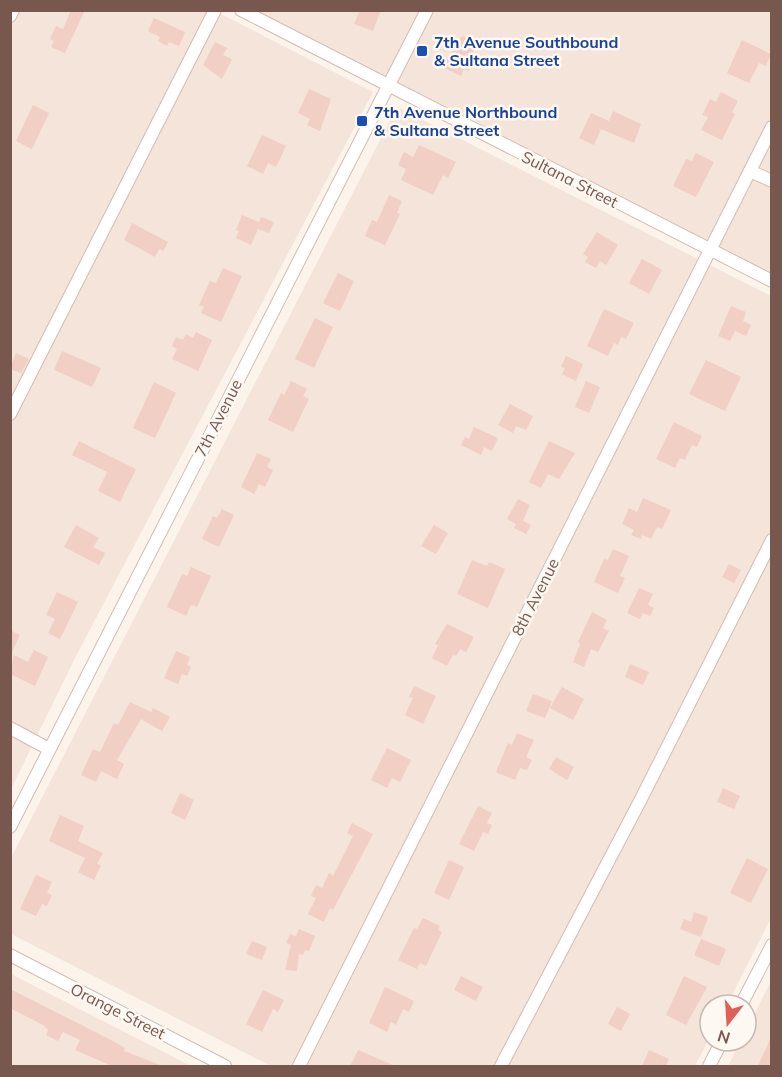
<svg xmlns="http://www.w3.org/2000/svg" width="782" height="1077" font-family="Mulish,sans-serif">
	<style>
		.residential { fill: #f4e4da }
		.building { fill: #f1cfc4 }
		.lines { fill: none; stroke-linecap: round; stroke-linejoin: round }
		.minor-casing { stroke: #d1bcb3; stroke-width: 14 }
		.minor { stroke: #fff; stroke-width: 12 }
		.transit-dot { fill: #1a4fb4; stroke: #fef8f2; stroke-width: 2 }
		.labels { text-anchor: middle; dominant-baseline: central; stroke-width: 5; stroke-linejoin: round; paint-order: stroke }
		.transit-label { font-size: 16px; font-weight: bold; fill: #164399; stroke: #fef8f2; text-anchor: start }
		.street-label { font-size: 16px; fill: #77574e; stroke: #fef8f2 }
	</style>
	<rect width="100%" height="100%" fill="#fcf3eb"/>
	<g class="residential">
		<path d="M 11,11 L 215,11 L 373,92 L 76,656 L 11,789 Z"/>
		<path d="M 250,11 L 771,11 L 771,280 Z"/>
		<path d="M 397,107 L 771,296 L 771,918 L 727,1005 L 710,1005 L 710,1037 L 695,1066 L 271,1066 L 11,934 L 10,860 Z"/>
		<path d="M 11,974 L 191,1066 L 11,1066 Z"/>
		<path d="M 771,981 L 771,1066 L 728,1066 L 741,1041 L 746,1041 L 746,1031 Z"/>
	</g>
	<g class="building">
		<path d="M 71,10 L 85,10 L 65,53 L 51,47 L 54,41 L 50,39 L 56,26 L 63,29 Z"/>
		<path d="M 360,10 L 381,10 L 373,31 L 354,24 Z"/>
		<path d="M 154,18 L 185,32 L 179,46 L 169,42 L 167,46 L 158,41 L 160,37 L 148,31 Z"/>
		<path d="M 462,36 L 478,44 L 469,60 L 473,62 L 468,71 L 464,69 L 461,76 L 442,67 Z"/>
		<path d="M 742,40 L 771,54 L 766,66 L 759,63 L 749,83 L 727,73 Z"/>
		<path d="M 215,42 L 227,48 L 223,55 L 232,59 L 222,79 L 203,65 Z"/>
		<path d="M 309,89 L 331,99 L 320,131 L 307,125 L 310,119 L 298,113 Z"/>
		<path d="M 721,92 L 738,101 L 732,112 L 735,114 L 722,140 L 701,130 L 708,117 L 702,115 L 710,99 L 716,102 Z"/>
		<path d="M 33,105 L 49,113 L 32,149 L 16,141 Z"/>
		<path d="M 613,111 L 641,124 L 634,143 L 601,129 L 594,145 L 579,138 L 591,113 L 609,121 Z"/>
		<path d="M 262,135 L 286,146 L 276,167 L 268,163 L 263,174 L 247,166 Z"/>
		<path d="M 419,145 L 456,162 L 448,178 L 443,175 L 433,195 L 401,180 L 406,169 L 398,165 L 404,152 L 413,157 Z"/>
		<path d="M 696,153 L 714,162 L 696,197 L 673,186 L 686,159 L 692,161 Z"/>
		<path d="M 389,195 L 402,201 L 397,213 L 400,214 L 385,245 L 365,236 L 372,220 L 377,222 Z"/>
		<path d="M 242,215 L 259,222 L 261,217 L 274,222 L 269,233 L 258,229 L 251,245 L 236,238 L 239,231 L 236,230 Z"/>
		<path d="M 132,223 L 168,242 L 163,251 L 159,249 L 155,257 L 124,240 Z"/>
		<path d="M 597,232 L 618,245 L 606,265 L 600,261 L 596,268 L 585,262 L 588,257 L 583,254 Z"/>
		<path d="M 642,259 L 662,270 L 649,294 L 629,283 Z"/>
		<path d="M 223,268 L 242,276 L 221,322 L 201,313 L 204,307 L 199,305 L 210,281 L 216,283 Z"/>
		<path d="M 338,273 L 354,281 L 340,311 L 323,303 Z"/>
		<path d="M 731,306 L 746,312 L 743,321 L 751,325 L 746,336 L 735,331 L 730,341 L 718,336 Z"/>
		<path d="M 604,309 L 634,323 L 626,339 L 621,337 L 618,345 L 614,343 L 608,356 L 587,346 Z"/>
		<path d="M 315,318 L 333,327 L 314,368 L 295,359 Z"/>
		<path d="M 196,332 L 212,340 L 198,371 L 172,359 L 177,349 L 172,346 L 176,337 L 183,340 L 186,334 L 193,338 Z"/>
		<path d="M 62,351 L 101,368 L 92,387 L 54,370 Z"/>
		<path d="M 16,353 L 29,359 L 21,373 L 10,369 Z"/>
		<path d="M 566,356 L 583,364 L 576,381 L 562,374 L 565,368 L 561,367 Z"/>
		<path d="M 706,360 L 741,377 L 725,411 L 689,394 Z"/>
		<path d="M 291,381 L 307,389 L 303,396 L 309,399 L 293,432 L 268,420 L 281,393 L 284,395 Z"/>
		<path d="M 586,381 L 600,387 L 589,413 L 575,407 Z"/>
		<path d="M 154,382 L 176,393 L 155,438 L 133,428 Z"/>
		<path d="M 510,404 L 533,416 L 526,430 L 516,426 L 513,433 L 498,425 Z"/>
		<path d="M 674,422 L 702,436 L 697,447 L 692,445 L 685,460 L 680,458 L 675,468 L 656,459 Z"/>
		<path d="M 474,427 L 498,438 L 492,451 L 484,447 L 481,455 L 461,445 L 465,437 L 469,439 Z"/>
		<path d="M 79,441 L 136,469 L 120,502 L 98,491 L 107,472 L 72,455 Z"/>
		<path d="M 549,441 L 575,453 L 559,479 L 548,474 L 541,488 L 529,482 Z"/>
		<path d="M 257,453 L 271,459 L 267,467 L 273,470 L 265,487 L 259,484 L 254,494 L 241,487 Z"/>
		<path d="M 643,498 L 671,510 L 662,529 L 657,527 L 651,539 L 642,535 L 641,539 L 631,535 L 634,530 L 622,524 L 629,508 L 637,512 Z"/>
		<path d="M 518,499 L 530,505 L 523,521 L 531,525 L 526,534 L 514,528 L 516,524 L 507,519 Z"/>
		<path d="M 222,509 L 234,515 L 219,547 L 202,539 L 213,516 L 217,518 Z"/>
		<path d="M 76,525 L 99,538 L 93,547 L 105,553 L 99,565 L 64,547 Z"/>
		<path d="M 434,525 L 448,533 L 436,554 L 421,546 Z"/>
		<path d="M 613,549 L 629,556 L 620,576 L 625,578 L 618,593 L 594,582 L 604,559 L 608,560 Z"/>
		<path d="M 472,560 L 487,566 L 489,562 L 505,569 L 488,608 L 457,594 Z"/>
		<path d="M 729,564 L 741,570 L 734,583 L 722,577 Z"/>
		<path d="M 191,567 L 211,576 L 197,607 L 191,605 L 186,616 L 167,607 L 182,574 L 187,576 Z"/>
		<path d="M 639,588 L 653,594 L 648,605 L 654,608 L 650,616 L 643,613 L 640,619 L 627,613 Z"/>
		<path d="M 57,592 L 78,602 L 60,639 L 48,633 L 55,619 L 46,615 Z"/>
		<path d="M 592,612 L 607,620 L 603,628 L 609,631 L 598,652 L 591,649 L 584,667 L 573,662 L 580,644 L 578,642 Z"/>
		<path d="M 447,624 L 474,637 L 466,652 L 460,649 L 456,656 L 453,655 L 447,666 L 432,658 L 438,645 L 435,644 Z"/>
		<path d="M 10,630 L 20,635 L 10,656 Z"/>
		<path d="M 34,650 L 48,657 L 35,686 L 10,674 L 14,655 L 28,662 Z"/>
		<path d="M 176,651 L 190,657 L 187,665 L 191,667 L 187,676 L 182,674 L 178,684 L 164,678 Z"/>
		<path d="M 630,664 L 649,672 L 643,685 L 625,677 Z"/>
		<path d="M 414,686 L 436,696 L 423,724 L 405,715 L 413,698 L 409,697 Z"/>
		<path d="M 562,687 L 584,699 L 573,720 L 550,708 Z"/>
		<path d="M 533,694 L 552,701 L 545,718 L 526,711 Z"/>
		<path d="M 130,702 L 151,712 L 153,708 L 170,717 L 162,731 L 141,719 L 117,760 L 124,764 L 117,779 L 101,771 L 96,782 L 81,775 L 93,749 L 100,752 L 114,723 L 118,725 Z"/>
		<path d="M 517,733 L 534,740 L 526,757 L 532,760 L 527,770 L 520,768 L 515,780 L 496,772 L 508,743 L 512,745 Z"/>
		<path d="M 387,748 L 411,760 L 400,782 L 392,778 L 387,788 L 371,780 Z"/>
		<path d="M 556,757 L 574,767 L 567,780 L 549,769 Z"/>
		<path d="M 723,788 L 740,796 L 734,809 L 717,802 Z"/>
		<path d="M 180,793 L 194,800 L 185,820 L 171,813 Z"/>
		<path d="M 478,806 L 492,813 L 487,823 L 492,825 L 488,834 L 483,832 L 474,851 L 459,844 Z"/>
		<path d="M 60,815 L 84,826 L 78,841 L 103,853 L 97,864 L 101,865 L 94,880 L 78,872 L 85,858 L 49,841 Z"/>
		<path d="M 352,823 L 373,834 L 333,910 L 330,908 L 324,922 L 308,914 L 316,898 L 311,896 L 316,885 L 322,888 L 329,873 L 333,876 L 353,836 L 347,833 Z"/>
		<path d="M 747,858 L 768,869 L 751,903 L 730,893 Z"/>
		<path d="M 449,860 L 464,867 L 449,900 L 434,893 Z"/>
		<path d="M 36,875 L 52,882 L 47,893 L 52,895 L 47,906 L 42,904 L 36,916 L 20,909 Z"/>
		<path d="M 694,912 L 708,917 L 701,937 L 680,929 L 684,919 L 691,922 Z"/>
		<path d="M 423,918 L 440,926 L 438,930 L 442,932 L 426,966 L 420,963 L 417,969 L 398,960 L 414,928 L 417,929 Z"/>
		<path d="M 299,929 L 315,936 L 309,951 L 305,950 L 303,955 L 299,954 L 297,971 L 285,970 L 291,945 L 286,943 L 290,934 L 296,936 Z"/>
		<path d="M 701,939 L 726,949 L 719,966 L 694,955 Z"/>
		<path d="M 252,941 L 267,947 L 262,960 L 246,954 Z"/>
		<path d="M 461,976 L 483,987 L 476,1001 L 454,990 Z"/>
		<path d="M 684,976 L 707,987 L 686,1025 L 666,1015 Z"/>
		<path d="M 385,987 L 414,1001 L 409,1012 L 403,1009 L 396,1025 L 391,1022 L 387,1032 L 369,1023 Z"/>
		<path d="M 10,989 L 113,1041 L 125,1048 L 124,1051 L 163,1066 L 112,1066 L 75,1050 L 80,1040 L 63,1032 L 58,1041 L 46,1035 L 48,1030 L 43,1025 L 10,1008 Z"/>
		<path d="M 263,990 L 284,1000 L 278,1012 L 273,1009 L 262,1032 L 246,1024 Z"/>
		<path d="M 617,1007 L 630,1014 L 621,1031 L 608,1024 Z"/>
		<path d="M 771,1037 L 771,1066 L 758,1066 Z"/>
		<path d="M 358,1050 L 395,1066 L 350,1066 Z"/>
		<path d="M 649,1050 L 669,1059 L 666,1066 L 642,1066 Z"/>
	</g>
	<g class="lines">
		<defs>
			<g id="minor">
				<path d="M 241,10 L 772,281"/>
				<path d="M 10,16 L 13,10"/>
				<path d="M 750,171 L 772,181"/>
				<path d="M 10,414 L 215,10"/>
				<path d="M 10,728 L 49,749"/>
				<path d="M 10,827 L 427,10"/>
				<path d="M 10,955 L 225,1066"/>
				<path d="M 741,1005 L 772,945"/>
				<path d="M 299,1066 L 772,127"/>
				<path d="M 501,1066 L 640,801 L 772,540"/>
				<path d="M 709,1066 L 722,1041"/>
			</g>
		</defs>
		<use href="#minor" class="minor-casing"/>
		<use href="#minor" class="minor"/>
	</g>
	<g class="transit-dot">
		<rect x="416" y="45" width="12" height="12" rx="3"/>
		<rect x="356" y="115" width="12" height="12" rx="3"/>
	</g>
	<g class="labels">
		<g class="transit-label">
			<text x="434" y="42">7th Avenue Southbound<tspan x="434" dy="18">&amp; Sultana Street</tspan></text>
			<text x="374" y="112">7th Avenue Northbound<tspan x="374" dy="18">&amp; Sultana Street</tspan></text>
		</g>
		<g class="street-label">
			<text transform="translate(570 179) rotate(27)">Sultana Street</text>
			<text transform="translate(218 418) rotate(-63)">7th Avenue</text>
			<text transform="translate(535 597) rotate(-63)">8th Avenue</text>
			<text transform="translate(118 1011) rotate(27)">Orange Street</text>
		</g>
	</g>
	<rect width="782" height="1077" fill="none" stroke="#77574e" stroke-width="24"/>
	<g transform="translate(728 1023) rotate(197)"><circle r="28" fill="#fef8f2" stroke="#c8b8b0" stroke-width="1.5"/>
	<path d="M0-4.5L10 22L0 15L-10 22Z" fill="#e16056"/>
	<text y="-9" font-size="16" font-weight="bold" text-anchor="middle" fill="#77574e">N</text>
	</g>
</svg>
